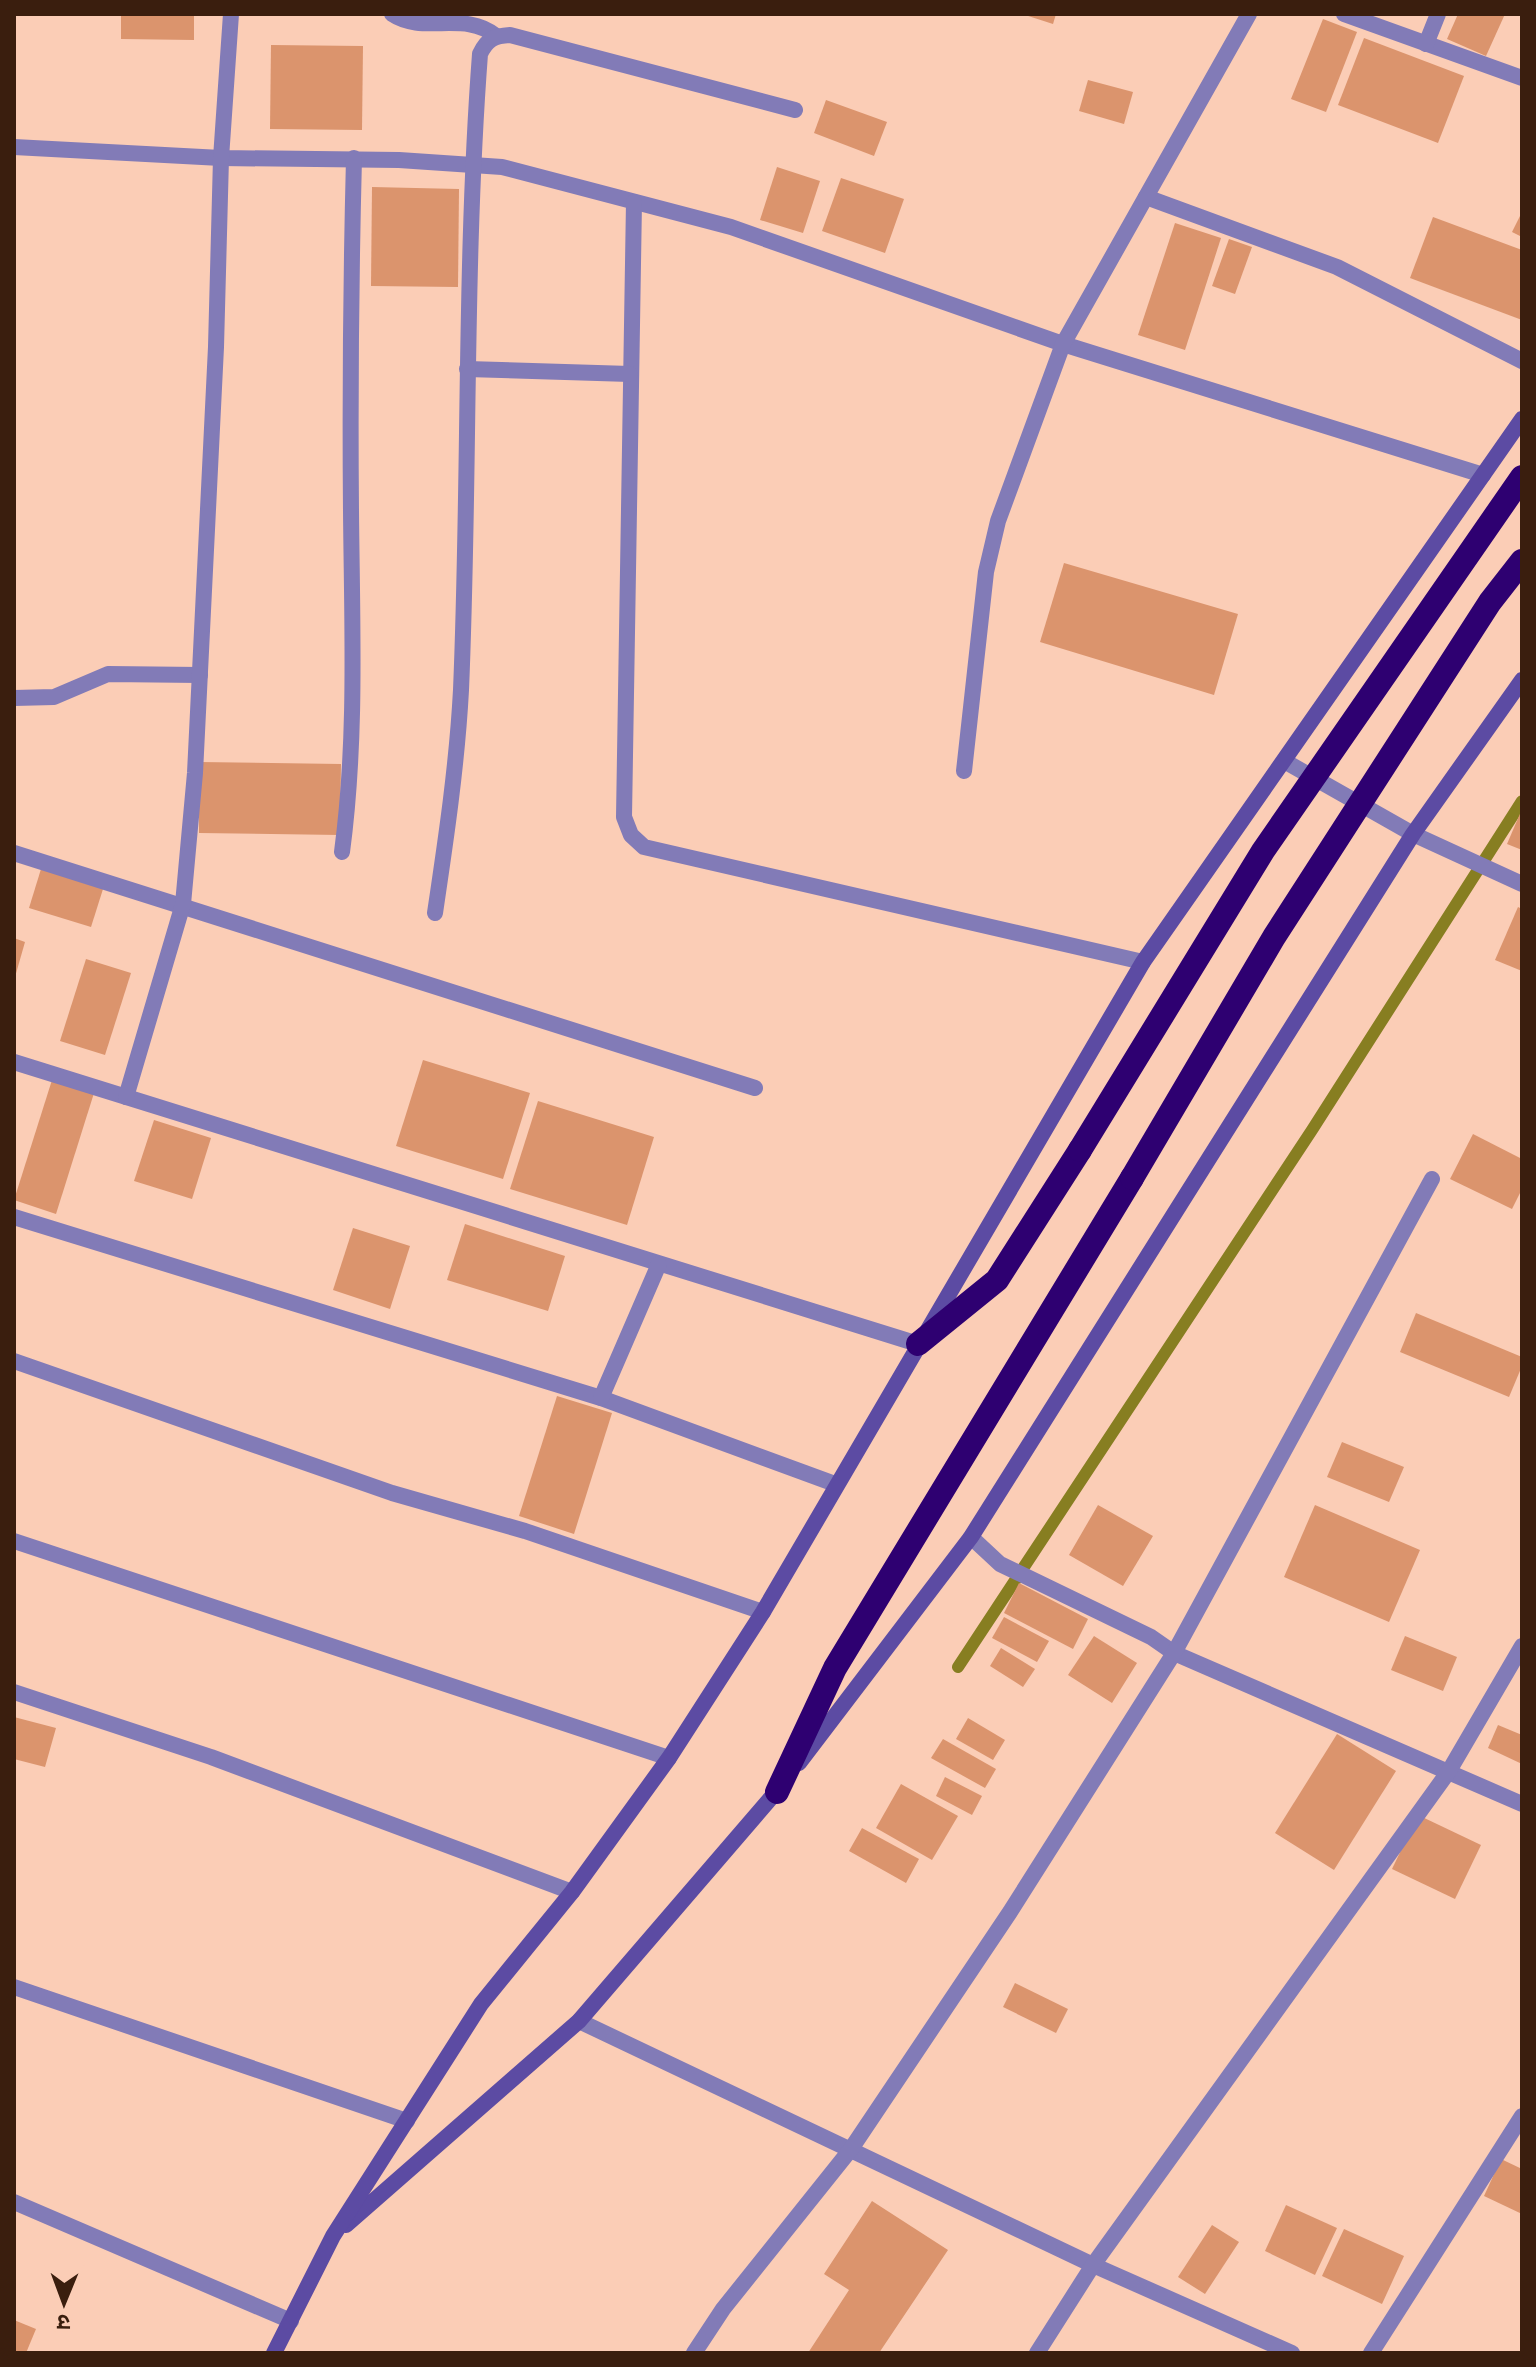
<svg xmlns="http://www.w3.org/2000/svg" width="1536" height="2367" font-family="Ubuntu,'Noto Sans Devanagari',sans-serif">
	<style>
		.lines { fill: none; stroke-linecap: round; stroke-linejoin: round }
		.stream { stroke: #877e21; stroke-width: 12 }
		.building { fill: #db946d }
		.street { stroke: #827bb7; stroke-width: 16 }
		.secondary { stroke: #5c4ba3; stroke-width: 16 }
		.highway { stroke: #2e0071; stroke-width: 24 }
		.highway-bridge { stroke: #2e0071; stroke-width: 24 }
	</style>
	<rect width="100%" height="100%" fill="#fbcdb6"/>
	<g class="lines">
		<path class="stream" d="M 958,1667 L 1312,1130 L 1522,801"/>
	</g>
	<g class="building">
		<path d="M 121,14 L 194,14 L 194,40 L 121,39 Z"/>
		<path d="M 1022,14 L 1056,14 L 1053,24 Z"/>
		<path d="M 1458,14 L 1505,14 L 1486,56 L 1447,39 Z"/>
		<path d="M 1323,19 L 1357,32 L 1326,112 L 1291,99 Z"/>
		<path d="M 1364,38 L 1464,76 L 1438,143 L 1338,105 Z"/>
		<path d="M 271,45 L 363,46 L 362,130 L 270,129 Z"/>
		<path d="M 1088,80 L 1133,92 L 1124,124 L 1079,111 Z"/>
		<path d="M 826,100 L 887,122 L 874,156 L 814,133 Z"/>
		<path d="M 777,167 L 820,181 L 803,233 L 760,220 Z"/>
		<path d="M 841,178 L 904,199 L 885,253 L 822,231 Z"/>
		<path d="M 372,187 L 459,189 L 458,287 L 371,286 Z"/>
		<path d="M 1522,212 L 1522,237 L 1512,232 Z"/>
		<path d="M 1433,217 L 1522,250 L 1522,320 L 1410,278 Z"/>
		<path d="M 1175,223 L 1221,238 L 1185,350 L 1138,335 Z"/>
		<path d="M 1229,239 L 1252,247 L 1235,294 L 1212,286 Z"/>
		<path d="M 1064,563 L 1238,614 L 1214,695 L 1040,642 Z"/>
		<path d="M 199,762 L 341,764 L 340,835 L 199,833 Z"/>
		<path d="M 1522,809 L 1522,850 L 1507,844 Z"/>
		<path d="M 41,869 L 103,889 L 91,927 L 29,908 Z"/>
		<path d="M 1518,907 L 1522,909 L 1522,971 L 1495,960 Z"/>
		<path d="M 14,938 L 25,942 L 15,977 L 14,976 Z"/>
		<path d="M 86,959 L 131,973 L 105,1055 L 60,1041 Z"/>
		<path d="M 423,1060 L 530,1093 L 503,1179 L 396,1146 Z"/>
		<path d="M 52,1080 L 94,1093 L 56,1214 L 14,1200 Z"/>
		<path d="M 538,1101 L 654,1137 L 627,1225 L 510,1189 Z"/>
		<path d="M 154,1120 L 211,1138 L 192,1199 L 134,1181 Z"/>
		<path d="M 1473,1134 L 1522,1159 L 1522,1189 L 1512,1209 L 1450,1179 Z"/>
		<path d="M 465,1224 L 565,1256 L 548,1311 L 447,1280 Z"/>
		<path d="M 353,1228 L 410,1246 L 390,1309 L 333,1290 Z"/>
		<path d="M 1416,1313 L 1522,1357 L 1522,1366 L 1509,1397 L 1400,1352 Z"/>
		<path d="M 557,1396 L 612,1413 L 574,1534 L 519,1516 Z"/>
		<path d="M 1342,1442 L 1404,1467 L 1389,1502 L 1327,1477 Z"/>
		<path d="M 1098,1505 L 1153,1536 L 1123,1586 L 1069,1555 Z"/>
		<path d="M 1315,1505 L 1420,1550 L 1389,1622 L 1284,1577 Z"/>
		<path d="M 1019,1583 L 1088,1619 L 1073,1649 L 1004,1613 Z"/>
		<path d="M 1004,1617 L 1049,1641 L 1037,1662 L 992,1638 Z"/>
		<path d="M 1094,1636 L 1137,1663 L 1112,1703 L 1068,1675 Z"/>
		<path d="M 1405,1636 L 1457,1657 L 1443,1691 L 1391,1670 Z"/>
		<path d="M 1001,1648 L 1035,1669 L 1023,1687 L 990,1666 Z"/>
		<path d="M 14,1717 L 56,1728 L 45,1767 L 14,1759 Z"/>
		<path d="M 968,1718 L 1005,1740 L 993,1760 L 956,1739 Z"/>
		<path d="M 1498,1725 L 1522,1735 L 1522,1764 L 1488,1748 Z"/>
		<path d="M 1337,1734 L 1396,1771 L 1334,1870 L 1275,1833 Z"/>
		<path d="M 943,1739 L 996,1769 L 985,1788 L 931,1758 Z"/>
		<path d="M 945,1777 L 982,1796 L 972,1815 L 936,1796 Z"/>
		<path d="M 901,1784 L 958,1816 L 932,1860 L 876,1828 Z"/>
		<path d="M 1418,1815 L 1481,1845 L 1455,1899 L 1392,1869 Z"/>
		<path d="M 862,1828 L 919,1859 L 906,1883 L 849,1851 Z"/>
		<path d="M 1015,1983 L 1068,2009 L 1056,2033 L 1003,2007 Z"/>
		<path d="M 1501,2159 L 1522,2169 L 1522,2214 L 1484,2196 Z"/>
		<path d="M 872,2201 L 948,2250 L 879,2353 L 808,2353 L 849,2290 L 824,2274 Z"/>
		<path d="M 1286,2205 L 1337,2228 L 1315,2275 L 1265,2251 Z"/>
		<path d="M 1212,2225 L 1239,2242 L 1205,2294 L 1178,2277 Z"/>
		<path d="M 1344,2229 L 1404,2256 L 1382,2304 L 1322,2276 Z"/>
		<path d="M 14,2320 L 36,2329 L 26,2353 L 14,2353 Z"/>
	</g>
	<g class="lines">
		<g class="street">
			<path d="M 392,14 C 423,35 465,10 496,36"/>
			<path d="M 1344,14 L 1522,78"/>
			<path d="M 1426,44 L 1438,14"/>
			<path d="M 14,147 L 221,158 L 399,160 L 502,167 L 731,227 L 1063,344 L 1483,475"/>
			<path d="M 1146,197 L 1337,267 L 1522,361"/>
			<path d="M 634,202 L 624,817 L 631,835 L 644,847 L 1143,962"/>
			<path d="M 467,369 L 630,374"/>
			<path d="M 14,698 L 54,697 L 108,674 L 200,675"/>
			<path d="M 1286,762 L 1413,834 L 1522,884"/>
			<path d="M 964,771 L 986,572 L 998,521 L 1063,344 L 1249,14"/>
			<path d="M 342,852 C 357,740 352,625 351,511 C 350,394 351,276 354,158"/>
			<path d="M 14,853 L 755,1088"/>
			<path d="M 435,913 C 446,839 457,765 461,690 C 470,478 464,266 480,54 C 487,39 494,36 510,35 L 795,110"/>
			<path d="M 14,1062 L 918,1344"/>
			<path d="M 126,1097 L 183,904 L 195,773 L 216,347 L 221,158 L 231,14"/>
			<path d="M 14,1217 L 601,1398 L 835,1484"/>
			<path d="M 14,1361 L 392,1493 L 525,1531 L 763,1612"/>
			<path d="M 601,1398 L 659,1264"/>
			<path d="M 971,1537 L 1000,1564 L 1151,1637 L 1174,1653 L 1522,1804"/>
			<path d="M 14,1541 L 669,1758"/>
			<path d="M 14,1692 L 211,1757 L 572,1892"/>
			<path d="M 14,1987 L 407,2121"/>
			<path d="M 579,2021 L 1093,2265 L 1292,2353"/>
			<path d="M 14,2202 L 291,2321"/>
			<path d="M 694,2353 L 723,2309 L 851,2149 L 1010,1912 L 1174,1653 L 1432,1179"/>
			<path d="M 1037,2353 L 1093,2265 L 1449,1771 L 1522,1646"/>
			<path d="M 1371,2353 L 1522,2116"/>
		</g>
		<g class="secondary">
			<path d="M 799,1763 L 971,1537 L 1413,834 L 1522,680"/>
			<path d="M 346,2225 L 579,2021 L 782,1785"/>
			<path d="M 274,2353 L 333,2236 L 481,2004 L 572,1892 L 669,1758 L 763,1612 L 1143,962 L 1522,419"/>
		</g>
		<g class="highway">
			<path d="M 918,1344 L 997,1280 L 1080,1150"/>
			<path d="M 777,1792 L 835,1668 L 1132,1178"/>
		</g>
		<g class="highway-bridge">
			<path d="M 1080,1150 L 1263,851 L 1522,477"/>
			<path d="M 1132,1178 L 1274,937 L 1490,602 L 1522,561"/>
		</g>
	</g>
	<rect width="1536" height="2367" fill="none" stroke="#3a1e0e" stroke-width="32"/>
	<g transform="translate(64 2303) rotate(181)" stroke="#fbcdb6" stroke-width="6" paint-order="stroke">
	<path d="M0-6L14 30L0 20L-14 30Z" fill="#3a1e0e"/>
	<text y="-12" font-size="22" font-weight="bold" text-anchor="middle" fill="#3a1e0e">उ</text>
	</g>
</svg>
